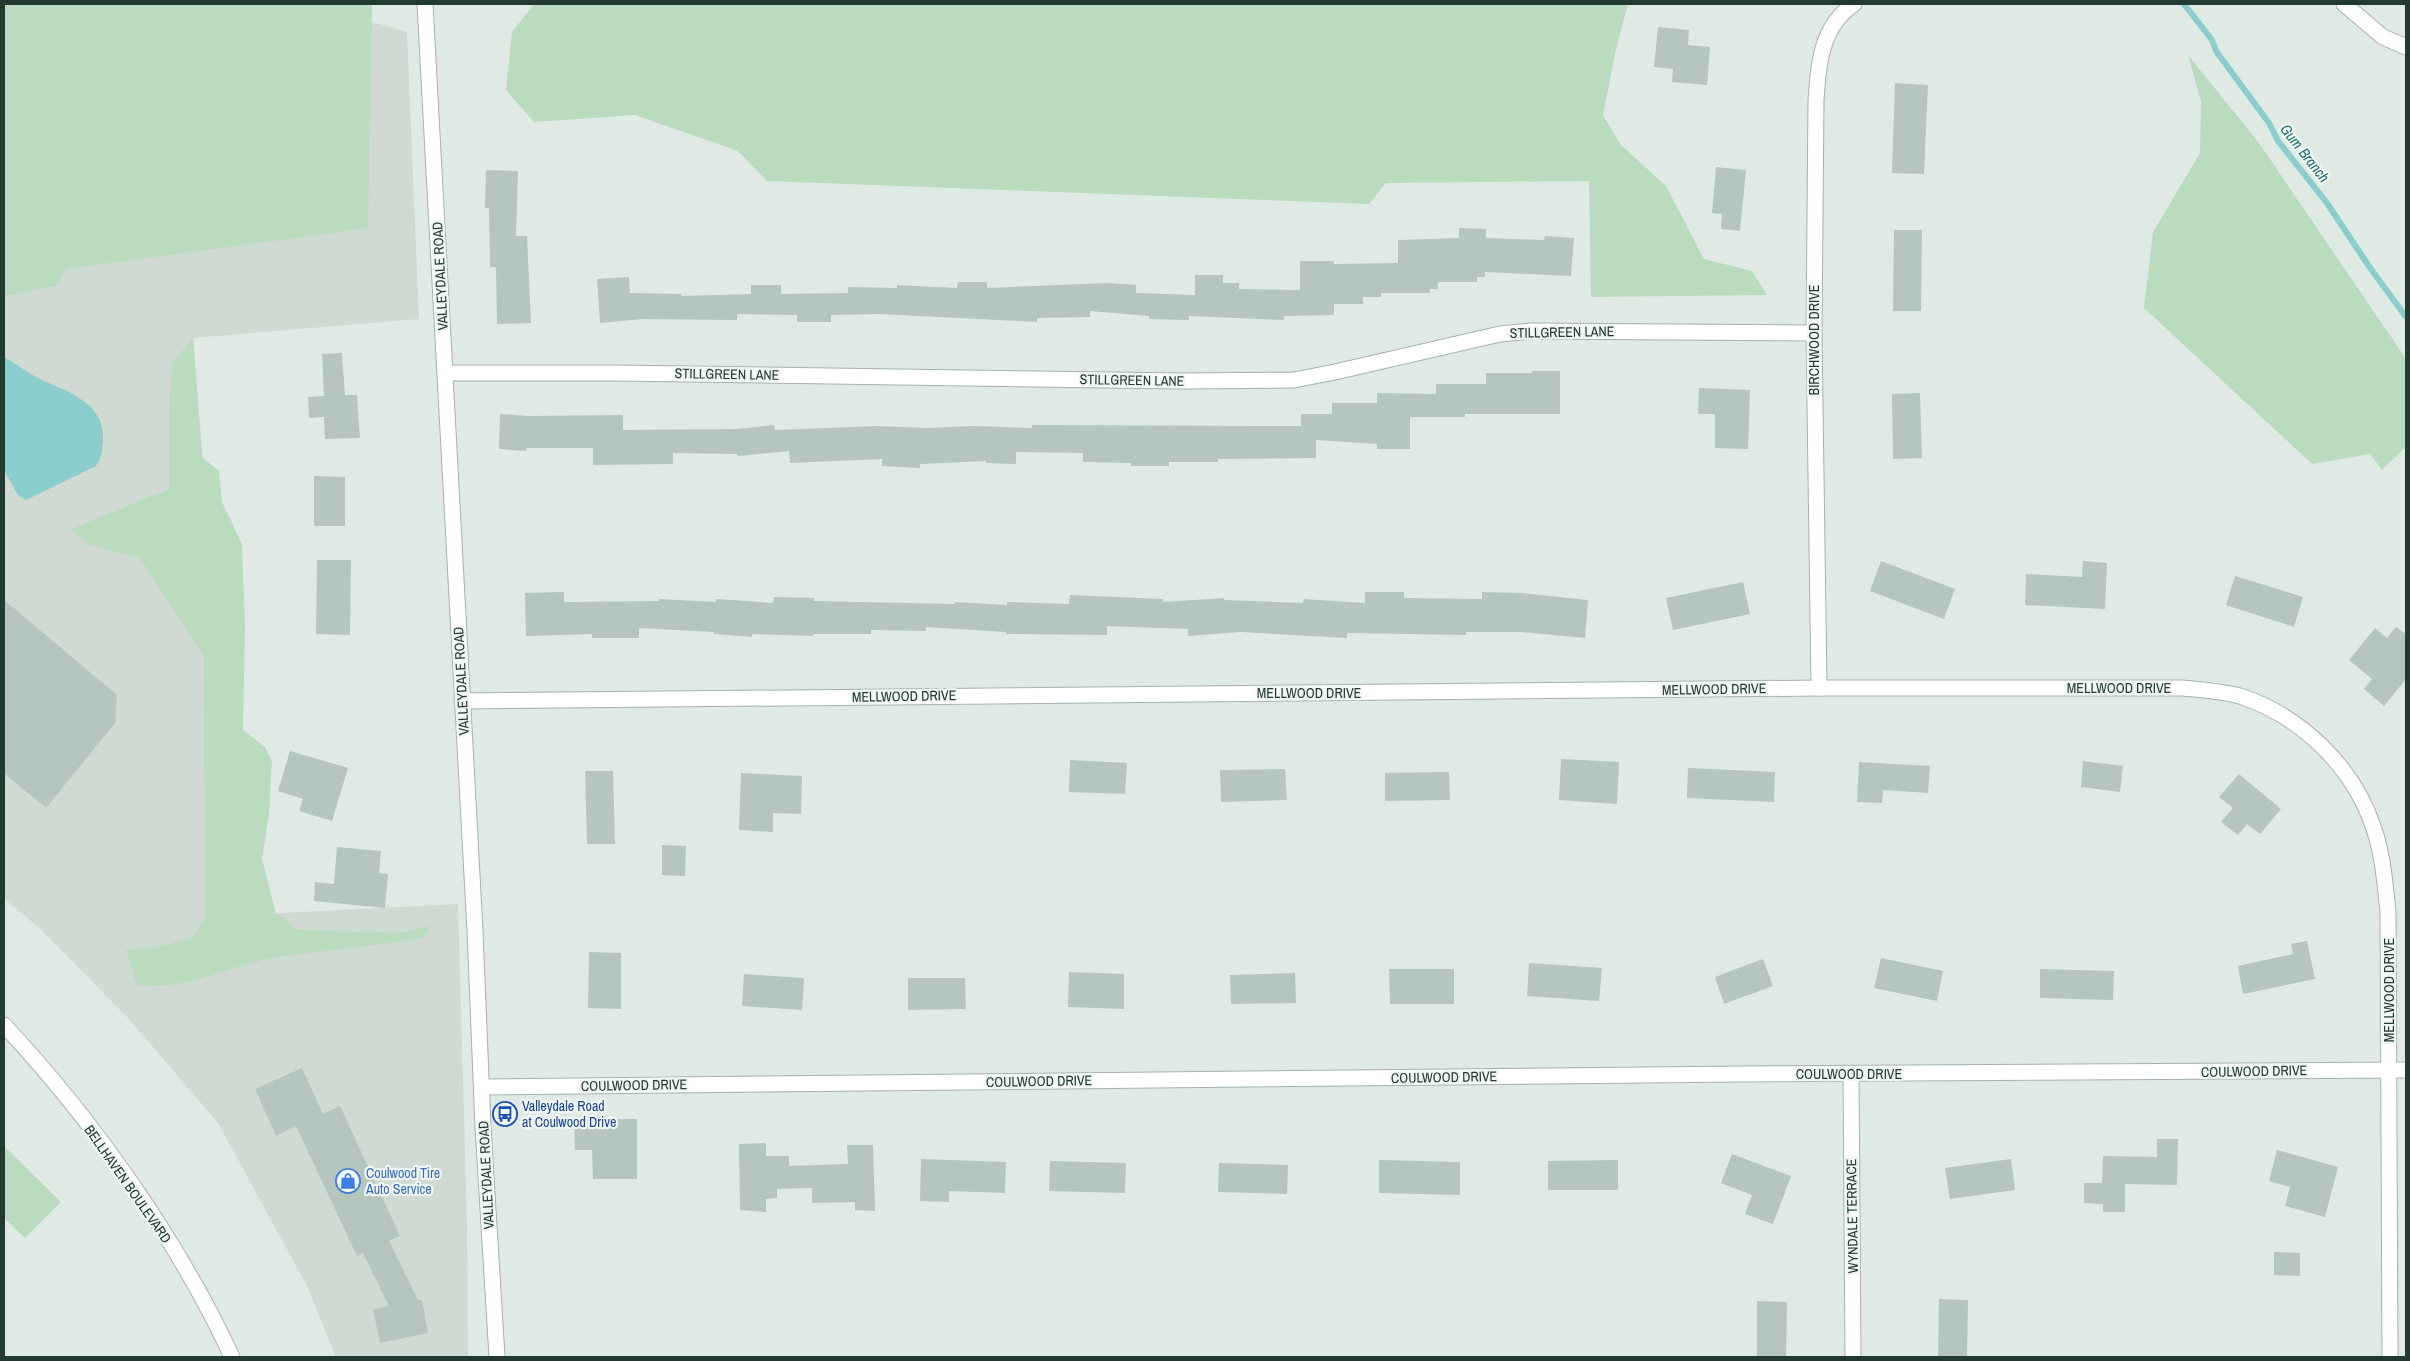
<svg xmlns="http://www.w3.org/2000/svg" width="2410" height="1361" font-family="'Archivo Narrow',sans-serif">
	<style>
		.built { fill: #cfdad3 }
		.green { fill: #badbbe }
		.water { fill: #8bcccd }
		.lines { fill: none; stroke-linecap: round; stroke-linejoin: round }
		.stream { stroke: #8bcccd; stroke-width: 6 }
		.building { fill: #b6c5bd }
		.minor-casing { stroke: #a3b2aa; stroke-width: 17 }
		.tertiary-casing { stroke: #a3b2aa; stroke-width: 17 }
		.secondary-casing { stroke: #a0b5ab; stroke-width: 17 }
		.minor { stroke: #fff; stroke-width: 15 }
		.tertiary { stroke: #fff; stroke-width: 15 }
		.secondary { stroke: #fff; stroke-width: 15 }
		.labels { text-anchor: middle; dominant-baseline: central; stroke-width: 4.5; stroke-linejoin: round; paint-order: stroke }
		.street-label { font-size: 14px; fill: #223a30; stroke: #f0f7f3 }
		.transit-label { font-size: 14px; fill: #164399; stroke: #f0f7f3; text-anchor: start }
		.shop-label { font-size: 14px; fill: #366cbe; stroke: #f0f7f3; text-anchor: start }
		.water-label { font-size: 15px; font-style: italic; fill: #1f6f72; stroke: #f0f7f3 }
	</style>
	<rect width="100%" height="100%" fill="#e0eae4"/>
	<path class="built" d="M 4,4 L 308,4 L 407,32 L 419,319 L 193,338 L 240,915 L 458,904 L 467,1221 L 468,1357 L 336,1357 L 307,1286 L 218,1123 L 130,1020 L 41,930 L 4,898 Z"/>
	<g class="green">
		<path d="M 4,4 L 372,4 L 368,228 L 66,269 L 55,286 L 4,296 Z"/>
		<path d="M 534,4 L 1628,4 L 1616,49 L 1603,115 L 1620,144 L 1666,186 L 1704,259 L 1752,271 L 1767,295 L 1591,297 L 1589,181 L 1386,183 L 1369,204 L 767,181 L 738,151 L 635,115 L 534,122 L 506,90 L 512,32 Z"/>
		<path d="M 2188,55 L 2259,143 L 2406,359 L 2406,447 L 2382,470 L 2370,454 L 2312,464 L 2144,308 L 2153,232 L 2200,153 L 2201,101 Z"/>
		<path d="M 193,338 L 202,457 L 219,471 L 222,502 L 242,544 L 245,625 L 243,730 L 265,747 L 272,762 L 269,814 L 262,859 L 276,913 L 298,930 L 398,933 L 432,926 L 422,938 C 374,946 326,950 278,957 C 232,964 185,992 137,985 L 126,950 L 157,947 L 192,938 L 205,917 L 204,657 L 140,558 L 89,545 L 71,529 L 169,489 L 169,409 L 172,363 Z"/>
		<path d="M 4,1146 L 61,1202 L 25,1238 L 4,1218 Z"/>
	</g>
	<path class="water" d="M 4,357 C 16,364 28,373 40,379 C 68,392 106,403 103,441 C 102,451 102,457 96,466 L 26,500 L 19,496 L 15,490 L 4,470 Z"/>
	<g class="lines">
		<path class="stream" d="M 2184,4 L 2212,40 L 2216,51 L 2269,123 L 2278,141 L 2327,203 L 2368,265 L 2406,317"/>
	</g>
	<g class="building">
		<path d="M 1658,27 L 1689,30 L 1688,45 L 1710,47 L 1707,85 L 1672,82 L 1673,69 L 1654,67 Z"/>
		<path d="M 1895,83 L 1928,85 L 1924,174 L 1892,173 Z"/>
		<path d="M 1716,167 L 1746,170 L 1740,231 L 1721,229 L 1722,214 L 1712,213 Z"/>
		<path d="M 486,170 L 518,171 L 516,236 L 527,236 L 531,323 L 497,324 L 496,267 L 490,267 L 489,208 L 485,208 Z"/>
		<path d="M 1459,228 L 1486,229 L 1486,238 L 1544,240 L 1545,236 L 1574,238 L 1571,276 L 1485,272 L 1485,277 L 1477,277 L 1477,282 L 1438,282 L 1438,289 L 1430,289 L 1430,293 L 1381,293 L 1381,297 L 1363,297 L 1363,304 L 1334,304 L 1334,315 L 1284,316 L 1284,320 L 1189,316 L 1189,320 L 1149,319 L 1149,316 L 1090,311 L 1090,317 L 1037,318 L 1037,322 L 880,314 L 831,315 L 831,322 L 797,322 L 797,315 L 737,314 L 737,320 L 643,319 L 600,323 L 597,279 L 629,277 L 630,293 L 682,294 L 681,296 L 751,294 L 751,285 L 781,285 L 781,294 L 848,293 L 848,287 L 897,288 L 897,285 L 957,288 L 958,282 L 987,282 L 987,288 L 1106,283 L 1136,285 L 1136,293 L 1195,295 L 1195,275 L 1223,275 L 1223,283 L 1239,283 L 1239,289 L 1300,290 L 1300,261 L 1334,261 L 1334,264 L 1398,263 L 1398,240 L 1459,238 Z"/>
		<path d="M 1894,230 L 1922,230 L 1921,311 L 1893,311 Z"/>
		<path d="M 342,353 L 345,395 L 357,395 L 360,438 L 325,439 L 324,417 L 309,418 L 308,397 L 324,396 L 322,354 Z"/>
		<path d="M 1532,371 L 1560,371 L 1560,414 L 1465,414 L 1465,417 L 1410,417 L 1410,449 L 1377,449 L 1377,444 L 1316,440 L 1316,458 L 1218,459 L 1218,462 L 1169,462 L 1169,466 L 1131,466 L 1131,463 L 1083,462 L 1083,453 L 1016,452 L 1016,464 L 986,463 L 986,461 L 920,464 L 920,468 L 882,466 L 882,459 L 790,463 L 789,451 L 738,456 L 737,454 L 673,453 L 673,464 L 593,465 L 593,448 L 527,448 L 526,451 L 499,449 L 500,414 L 529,416 L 623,415 L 623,430 L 738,429 L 774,425 L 775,430 L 877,426 L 929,428 L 973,426 L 1032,428 L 1032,425 L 1301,426 L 1301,414 L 1332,414 L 1332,403 L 1377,403 L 1377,393 L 1436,394 L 1436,384 L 1486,384 L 1486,373 L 1532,373 Z"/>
		<path d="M 1699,388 L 1750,390 L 1748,449 L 1715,448 L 1715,414 L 1698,414 Z"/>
		<path d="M 1920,393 L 1922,458 L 1893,459 L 1892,394 Z"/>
		<path d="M 314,476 L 345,477 L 345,526 L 314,526 Z"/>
		<path d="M 317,560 L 351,560 L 350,635 L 316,634 Z"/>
		<path d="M 1881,561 L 1955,589 L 1944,619 L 1870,591 Z"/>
		<path d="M 2083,561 L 2107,563 L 2105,609 L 2025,605 L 2026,574 L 2082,577 Z"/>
		<path d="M 2235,576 L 2303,597 L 2294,627 L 2226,605 Z"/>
		<path d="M 1743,582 L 1750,614 L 1673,630 L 1666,598 Z"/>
		<path d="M 564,592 L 564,602 L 659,601 L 659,599 L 716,602 L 716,599 L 773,603 L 774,597 L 814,598 L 814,601 L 955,604 L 955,602 L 1007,605 L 1007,602 L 1069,604 L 1070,595 L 1163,599 L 1163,602 L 1224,598 L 1224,600 L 1303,603 L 1304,599 L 1365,603 L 1365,592 L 1404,592 L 1404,598 L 1482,599 L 1482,592 L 1522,593 L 1588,600 L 1585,638 L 1521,632 L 1466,632 L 1466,635 L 1347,633 L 1347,638 L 1241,632 L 1188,636 L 1188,629 L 1107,626 L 1107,635 L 1006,634 L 1006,632 L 926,627 L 926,631 L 871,630 L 871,634 L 813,634 L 813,636 L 752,634 L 752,637 L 714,634 L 714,632 L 639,628 L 639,638 L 592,638 L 592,634 L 526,636 L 525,593 Z"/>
		<path d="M 4,600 L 117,695 L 115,723 L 46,808 L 4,773 Z"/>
		<path d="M 2396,627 L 2406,634 L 2406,679 L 2384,706 L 2364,689 L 2372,679 L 2349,660 L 2375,628 L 2387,638 Z"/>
		<path d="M 290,751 L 348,768 L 332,821 L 299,811 L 303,799 L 278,791 Z"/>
		<path d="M 1561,759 L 1619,762 L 1617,804 L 1559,800 Z"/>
		<path d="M 1070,760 L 1127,763 L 1125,794 L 1069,792 Z"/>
		<path d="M 2083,761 L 2123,766 L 2120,792 L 2081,787 Z"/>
		<path d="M 1859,762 L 1930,766 L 1928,793 L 1883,790 L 1882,803 L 1857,802 Z"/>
		<path d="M 1688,768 L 1775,772 L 1774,802 L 1687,798 Z"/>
		<path d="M 1285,769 L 1287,800 L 1221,802 L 1220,770 Z"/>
		<path d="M 585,771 L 613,771 L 615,844 L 587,844 Z"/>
		<path d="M 1449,772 L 1450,800 L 1385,801 L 1385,773 Z"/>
		<path d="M 741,773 L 802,776 L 801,814 L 773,813 L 773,832 L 739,830 Z"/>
		<path d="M 2239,774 L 2281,809 L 2260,834 L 2247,824 L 2238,835 L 2221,822 L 2233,808 L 2219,797 Z"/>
		<path d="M 662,845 L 686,846 L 685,876 L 662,875 Z"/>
		<path d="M 337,847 L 381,851 L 379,873 L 388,874 L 385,908 L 314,901 L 315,882 L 334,884 Z"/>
		<path d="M 2307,941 L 2315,979 L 2243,994 L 2238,966 L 2293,954 L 2291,944 Z"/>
		<path d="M 589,952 L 621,953 L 621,1009 L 588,1008 Z"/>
		<path d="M 1881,958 L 1943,971 L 1937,1001 L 1874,988 Z"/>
		<path d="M 1763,959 L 1773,986 L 1724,1004 L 1715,977 Z"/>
		<path d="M 1529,963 L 1602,968 L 1599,1001 L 1527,996 Z"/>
		<path d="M 1389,969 L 1454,969 L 1454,1004 L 1390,1004 Z"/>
		<path d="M 2040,969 L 2114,971 L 2113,1000 L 2040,998 Z"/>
		<path d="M 1069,972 L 1124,974 L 1124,1009 L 1068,1007 Z"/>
		<path d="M 1295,973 L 1296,1003 L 1231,1004 L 1230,975 Z"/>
		<path d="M 744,974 L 804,978 L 802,1010 L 742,1006 Z"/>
		<path d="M 908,978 L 965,978 L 966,1009 L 908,1010 Z"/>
		<path d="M 302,1068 L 323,1114 L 340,1106 L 400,1236 L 389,1241 L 418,1300 L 422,1300 L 428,1333 L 380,1343 L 373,1309 L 389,1306 L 363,1253 L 357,1256 L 296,1126 L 276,1136 L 255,1089 Z"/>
		<path d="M 574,1119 L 637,1119 L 637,1179 L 593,1179 L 592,1150 L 575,1150 Z"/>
		<path d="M 2157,1139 L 2178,1139 L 2177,1185 L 2125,1184 L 2125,1212 L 2103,1212 L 2103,1204 L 2084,1203 L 2084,1183 L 2102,1183 L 2103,1156 L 2157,1157 Z"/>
		<path d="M 766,1143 L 766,1156 L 789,1156 L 789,1166 L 848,1164 L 847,1145 L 873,1145 L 875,1211 L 855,1210 L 855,1202 L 812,1203 L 812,1188 L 777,1189 L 777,1198 L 766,1199 L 766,1212 L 740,1210 L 739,1144 Z"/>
		<path d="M 2277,1150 L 2338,1167 L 2325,1217 L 2285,1206 L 2290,1187 L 2269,1181 Z"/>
		<path d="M 1732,1154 L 1791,1176 L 1773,1224 L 1745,1214 L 1752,1195 L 1721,1183 Z"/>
		<path d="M 921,1159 L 1006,1162 L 1005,1193 L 949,1191 L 949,1202 L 920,1201 Z"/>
		<path d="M 2011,1159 L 2015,1190 L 1950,1199 L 1945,1168 Z"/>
		<path d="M 1379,1160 L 1460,1162 L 1460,1195 L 1379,1193 Z"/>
		<path d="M 1618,1160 L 1618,1190 L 1548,1190 L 1548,1161 Z"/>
		<path d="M 1050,1161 L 1126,1163 L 1125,1193 L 1049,1191 Z"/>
		<path d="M 1219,1163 L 1288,1165 L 1287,1194 L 1218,1192 Z"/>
		<path d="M 2274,1252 L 2300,1253 L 2300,1276 L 2274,1275 Z"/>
		<path d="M 1939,1299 L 1968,1300 L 1967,1357 L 1938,1357 Z"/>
		<path d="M 1757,1301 L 1787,1302 L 1786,1357 L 1757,1357 Z"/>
	</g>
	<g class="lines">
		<defs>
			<g id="minor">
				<path d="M 2344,4 L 2383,37 L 2406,47"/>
				<path d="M 445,373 L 613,373 L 1185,381 L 1294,380 L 1335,372 L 1500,334 L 1531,331 L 1814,333"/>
				<path d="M 1819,688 L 1814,333 L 1816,101 C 1818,65 1821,26 1854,4"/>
				<path d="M 462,701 L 1819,688 L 2183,688 C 2202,690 2221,691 2240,696 C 2301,716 2354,767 2374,829 C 2383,855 2385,884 2388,912 L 2390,1357"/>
				<path d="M 1851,1075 L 1853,1357"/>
				<path d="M 482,1087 L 1741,1074 L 2406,1070"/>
			</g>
			<path id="tertiary" d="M 425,4 L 475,931 L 483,1127 L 497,1357"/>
			<path id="secondary" d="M 4,1025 C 92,1119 178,1240 232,1357"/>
		</defs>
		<use href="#minor" class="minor-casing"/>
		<use href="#tertiary" class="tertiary-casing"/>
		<use href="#secondary" class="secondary-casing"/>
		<use href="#minor" class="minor"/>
		<use href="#tertiary" class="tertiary"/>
		<use href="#secondary" class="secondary"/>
	</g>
	<defs>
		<symbol id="bus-ring" viewBox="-11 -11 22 22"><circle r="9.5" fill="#f0f7f3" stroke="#1a4fb4" stroke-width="1.5"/><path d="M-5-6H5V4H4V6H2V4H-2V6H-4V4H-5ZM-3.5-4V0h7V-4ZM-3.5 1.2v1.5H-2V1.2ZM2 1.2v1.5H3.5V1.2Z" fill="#1a4fb4"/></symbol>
		<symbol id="shop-ring" viewBox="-11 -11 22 22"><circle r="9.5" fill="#f0f7f3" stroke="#3f7fe0" stroke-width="1.5"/><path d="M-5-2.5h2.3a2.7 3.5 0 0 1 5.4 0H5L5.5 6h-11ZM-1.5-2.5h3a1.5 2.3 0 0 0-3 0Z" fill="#3f7fe0"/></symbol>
	</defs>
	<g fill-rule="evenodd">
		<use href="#bus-ring" x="491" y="1100" width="28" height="28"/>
		<use href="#shop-ring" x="334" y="1167" width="28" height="28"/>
	</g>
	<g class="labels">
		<g class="street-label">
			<text transform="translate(440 276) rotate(-93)">VALLEYDALE ROAD</text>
			<text transform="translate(1562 332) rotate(-1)">STILLGREEN LANE</text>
			<text transform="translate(1814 340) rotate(-90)">BIRCHWOOD DRIVE</text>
			<text transform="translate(727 374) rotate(1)">STILLGREEN LANE</text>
			<text transform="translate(1132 380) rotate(1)">STILLGREEN LANE</text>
			<text transform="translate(461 681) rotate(-93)">VALLEYDALE ROAD</text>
			<text x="2119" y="688">MELLWOOD DRIVE</text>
			<text transform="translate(1714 689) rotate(-1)">MELLWOOD DRIVE</text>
			<text x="1309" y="693">MELLWOOD DRIVE</text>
			<text transform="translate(904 696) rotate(-1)">MELLWOOD DRIVE</text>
			<text transform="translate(2389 990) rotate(-90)">MELLWOOD DRIVE</text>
			<text transform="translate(2254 1071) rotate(-1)">COULWOOD DRIVE</text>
			<text x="1849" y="1074">COULWOOD DRIVE</text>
			<text transform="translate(1444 1077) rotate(-1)">COULWOOD DRIVE</text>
			<text transform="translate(1039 1081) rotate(-1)">COULWOOD DRIVE</text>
			<text transform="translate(634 1085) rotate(-1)">COULWOOD DRIVE</text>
			<text transform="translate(486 1175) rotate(-93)">VALLEYDALE ROAD</text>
			<text transform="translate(128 1184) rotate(55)">BELLHAVEN BOULEVARD</text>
			<text transform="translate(1852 1216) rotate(-91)">WYNDALE TERRACE</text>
		</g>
		<g class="transit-label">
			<text x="522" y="1106">Valleydale Road<tspan x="522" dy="16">at Coulwood Drive</tspan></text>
		</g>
		<g class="shop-label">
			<text x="366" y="1173">Coulwood Tire<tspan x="366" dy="16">Auto Service</tspan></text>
		</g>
		<g class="water-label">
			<text transform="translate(2305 153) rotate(52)">Gum Branch</text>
		</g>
	</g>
	<rect width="2410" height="1361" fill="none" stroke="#223a30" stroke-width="10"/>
</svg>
